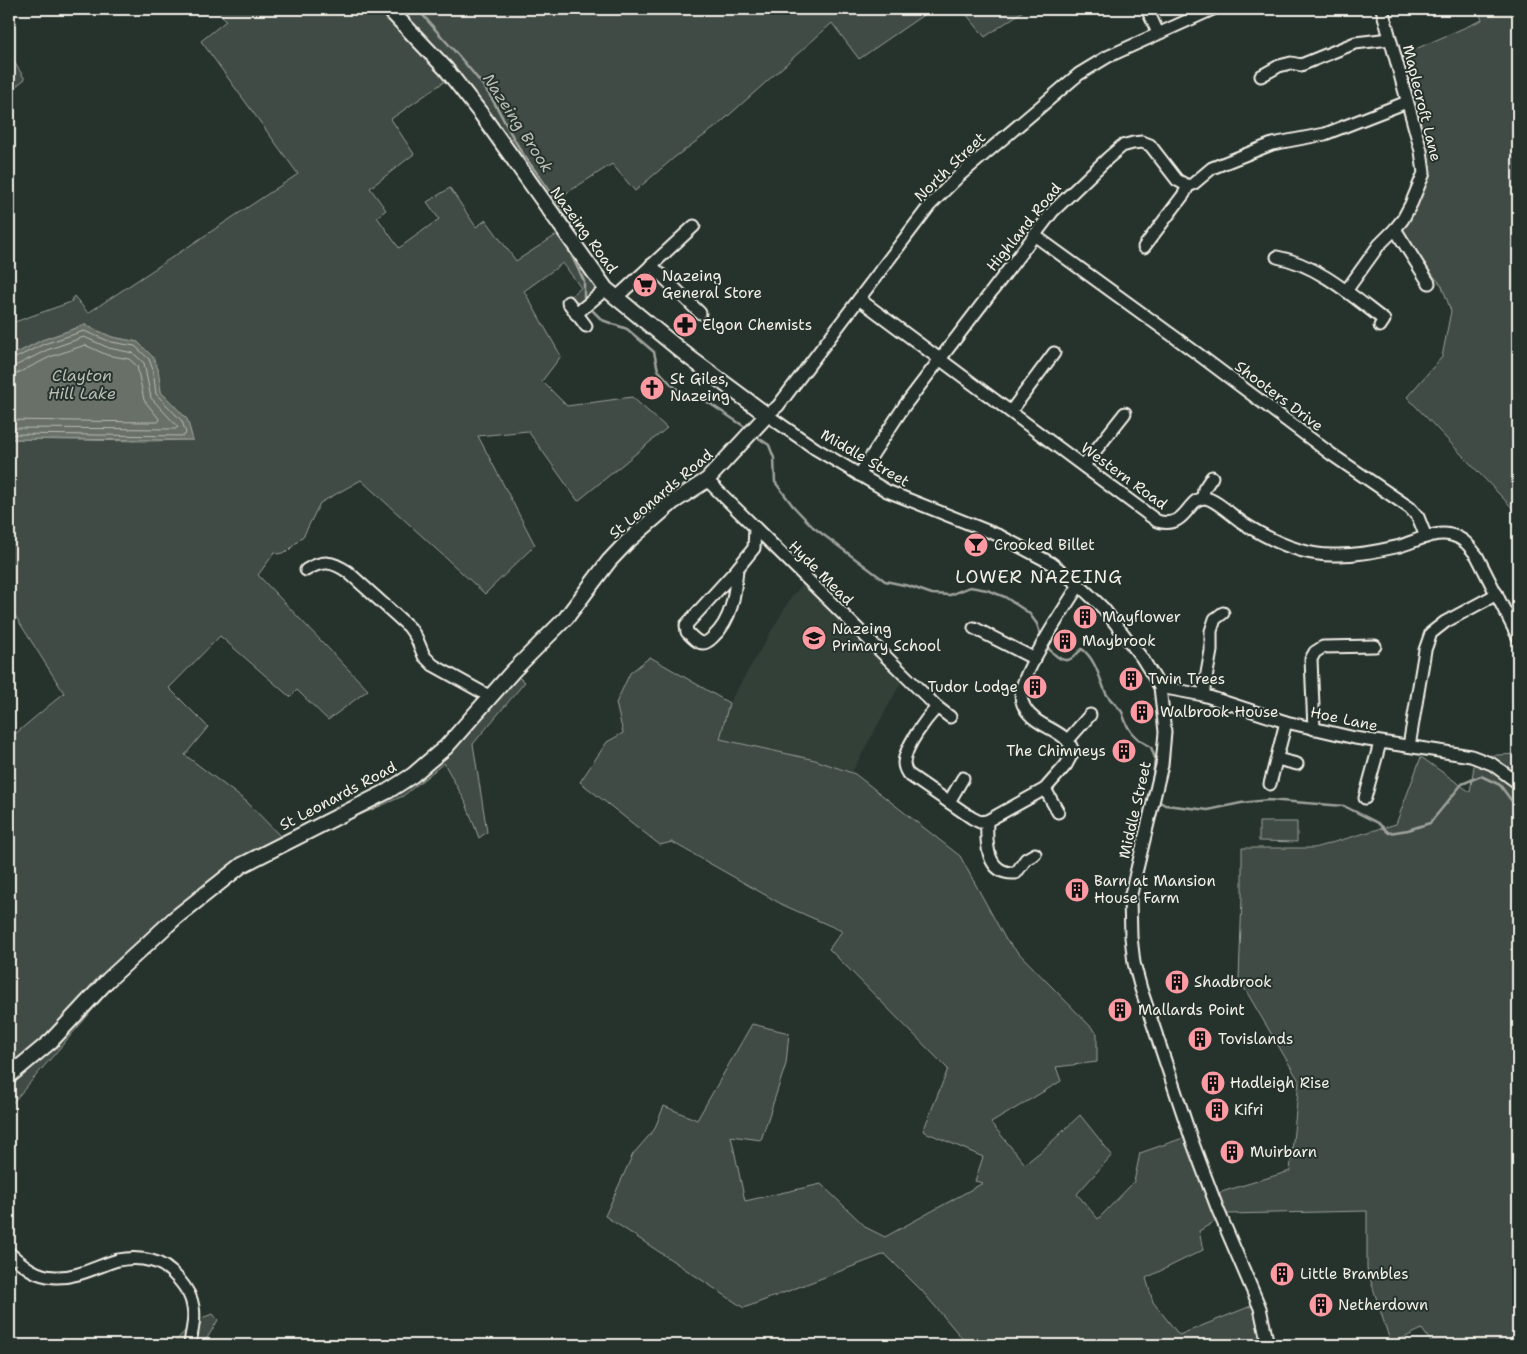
<svg xmlns="http://www.w3.org/2000/svg" width="1527" height="1354" font-family="'Shantell Sans',sans-serif">
	<style>
		.built { fill: #333f39 }
		.green { fill: #414b45; stroke: #9a9e96 }
		.water { fill: #676f68; stroke: #9fa39b }
		.lines { fill: none; stroke-linecap: round; stroke-linejoin: round }
		.shore { stroke: #bcbdb5; stroke-width: 1 }
		.stream { stroke: #9fa39b; stroke-width: 2.5 }
		.minor-casing { stroke: #f4f1e8; stroke-width: 15 }
		.major-casing { stroke: #f4f1e8; stroke-width: 18 }
		.minor { stroke: #26332d; stroke-width: 11 }
		.major { stroke: #26332d; stroke-width: 14 }
		.labels { text-anchor: middle; dominant-baseline: central; stroke-width: 4; stroke-linejoin: round; paint-order: stroke }
		.street-label { font-size: 15px; fill: #f4f1e8; stroke: #26332d }
		.poi-label { font-size: 15px; fill: #f4f1e8; stroke: #26332d; text-anchor: start }
		.water-label { font-size: 16px; font-style: italic; fill: #bcbdb5; stroke: #26332d }
		.quarter-label { font-size: 18px; letter-spacing: 1px; fill: #f4f1e8; stroke: #26332d }
	</style>
	<rect width="100%" height="100%" fill="#26332d"/>
	<filter id="ink" filterUnits="userSpaceOnUse"><feTurbulence type="fractalNoise" baseFrequency=".02" numOctaves="2"/><feDisplacementMap in="SourceGraphic" scale="10" xChannelSelector="R" yChannelSelector="G"/><feConvolveMatrix kernelMatrix="1 2 1 2 8 2 1 2 1" color-interpolation-filters="sRGB"/></filter>
	<g filter="url(#ink)">
		<path class="built" d="M 804,583 L 903,679 L 852,772 L 812,759 L 720,739 L 729,703 L 792,596 Z"/>
		<g class="green">
			<path d="M 217,9 L 932,9 L 859,59 L 832,23 L 717,126 L 675,157 L 635,191 L 612,164 L 543,208 L 448,79 L 391,119 L 414,154 L 370,188 L 386,210 L 377,217 L 399,248 L 439,219 L 427,202 L 450,188 L 476,227 L 486,220 L 516,261 L 561,232 L 599,287 L 575,305 L 570,297 L 581,288 L 563,263 L 524,291 L 561,356 L 542,381 L 567,406 L 632,397 L 667,428 L 578,501 L 528,431 L 478,436 L 535,545 L 485,594 L 361,480 L 320,503 L 304,535 L 287,552 L 277,554 L 275,552 L 258,575 L 368,690 L 328,720 L 297,690 L 290,697 L 220,636 L 169,688 L 208,727 L 185,755 L 247,802 L 284,840 L 321,826 L 438,750 L 508,670 L 525,682 L 473,744 L 487,832 L 479,838 L 465,801 L 444,763 L 403,796 L 317,834 L 241,874 L 127,970 L 9,1107 L 9,739 L 64,693 L 9,606 L 9,439 L 145,441 L 193,440 L 187,419 L 161,392 L 158,369 L 138,342 L 112,337 L 85,325 L 42,340 L 9,357 L 9,324 L 71,302 L 74,296 L 88,313 L 298,174 L 201,41 L 226,21 Z"/>
			<path d="M 962,9 L 1026,9 L 985,37 Z"/>
			<path d="M 1478,9 L 1518,9 L 1518,514 L 1407,397 L 1442,357 L 1451,311 L 1442,286 L 1407,243 L 1402,228 L 1426,185 L 1418,190 L 1421,151 L 1395,58 L 1482,20 Z"/>
			<path d="M 9,54 L 25,79 L 9,92 Z"/>
			<path d="M 650,657 L 729,703 L 720,739 L 815,760 L 855,774 L 960,856 L 1006,940 L 1097,1033 L 1097,1062 L 1056,1067 L 1061,1081 L 991,1123 L 1025,1164 L 1044,1149 L 1080,1115 L 1112,1155 L 1077,1194 L 1098,1219 L 1134,1182 L 1140,1153 L 1186,1137 L 1197,1153 L 1204,1155 L 1218,1193 L 1290,1171 L 1299,1081 L 1239,979 L 1242,897 L 1242,848 L 1314,848 L 1396,824 L 1421,757 L 1470,792 L 1474,766 L 1478,756 L 1518,754 L 1518,1345 L 1433,1345 L 1422,1329 L 1391,1344 L 1367,1269 L 1367,1211 L 1227,1214 L 1199,1231 L 1203,1250 L 1146,1278 L 1153,1302 L 1179,1335 L 1261,1302 L 1272,1345 L 968,1345 L 922,1291 L 885,1254 L 744,1308 L 605,1216 L 633,1154 L 654,1130 L 664,1106 L 697,1120 L 752,1024 L 789,1033 L 786,1064 L 761,1140 L 731,1136 L 745,1201 L 821,1184 L 867,1228 L 885,1237 L 983,1183 L 975,1181 L 983,1157 L 923,1131 L 948,1069 L 829,949 L 842,931 L 783,905 L 672,842 L 660,845 L 580,782 L 607,742 L 623,733 L 616,703 L 630,673 Z"/>
			<path d="M 1259,822 L 1297,822 L 1297,842 L 1259,841 Z"/>
			<path d="M 213,1314 L 218,1320 L 203,1345 L 172,1345 L 195,1320 Z"/>
		</g>
		<path class="water" d="M 85,325 L 112,337 L 138,342 L 153,357 L 158,369 L 161,392 L 187,419 L 193,440 L 9,439 L 9,357 L 42,340 Z"/>
		<g class="lines">
			<g class="shore">
				<path d="M 9,361 L 44,344 L 84,331 L 111,342 L 135,346 L 149,359 L 153,370 L 156,394 L 182,421 L 186,433 L 184,436 L 9,434"/>
				<path d="M 9,367 L 15,366 L 47,350 L 84,337 L 109,348 L 133,353 L 144,363 L 151,398 L 178,427 L 175,429 L 9,428"/>
				<path d="M 9,375 L 18,373 L 50,357 L 85,345 L 107,355 L 129,359 L 137,366 L 144,400 L 160,420 L 158,422 L 145,422 L 9,420"/>
			</g>
			<g class="stream">
				<path d="M 418,9 C 441,38 468,63 489,94 C 502,114 511,137 525,157 C 542,180 559,202 573,226 L 572,231"/>
				<path d="M 566,244 L 584,281 L 584,297"/>
				<path d="M 590,308 L 602,320 L 627,329 L 654,352 L 658,370 L 672,385 L 686,396 L 706,401 L 745,427"/>
				<path d="M 757,437 L 769,445 L 774,458 L 775,482 L 793,506 L 813,527 L 885,581 L 909,586 L 932,594 L 950,595 L 970,587 L 987,590 L 1005,597 L 1029,613 L 1037,624 L 1041,636"/>
				<path d="M 1047,647 C 1053,653 1063,665 1072,658 C 1076,656 1078,652 1082,649 C 1095,659 1099,676 1105,691 C 1108,700 1117,704 1122,712 C 1124,717 1125,722 1128,727 C 1133,737 1141,741 1151,747 L 1155,758 L 1153,777"/>
				<path d="M 1160,802 L 1165,805 L 1208,810 L 1241,803 L 1268,800 L 1344,806 L 1378,823 L 1389,833 L 1408,830 L 1430,823 L 1462,784 L 1481,776 L 1500,785 L 1511,800 L 1518,805"/>
			</g>
			<defs>
				<g id="minor">
					<path d="M 1147,9 L 1158,33"/>
					<path d="M 1213,9 L 1107,57 L 1079,74 L 960,175 L 930,205 L 778,406 L 767,415 L 816,449 L 887,491 L 1000,536 L 1051,563 L 1079,585 L 1104,609 L 1142,658 L 1160,687 L 1165,732 L 1162,765 L 1130,898 L 1131,937 L 1134,963 L 1141,989 L 1192,1141 L 1218,1210 L 1260,1308 L 1268,1345"/>
					<path d="M 1261,76 L 1279,66 L 1291,63 L 1301,65 L 1355,43 L 1390,39"/>
					<path d="M 1395,229 L 1429,283"/>
					<path d="M 1034,235 L 1198,354 L 1331,454 L 1410,508 L 1418,517 L 1426,537"/>
					<path d="M 1144,247 L 1184,194 L 1188,186"/>
					<path d="M 1277,257 C 1318,265 1351,295 1384,320 L 1380,326"/>
					<path d="M 651,265 L 700,313"/>
					<path d="M 1346,291 L 1379,245 L 1395,229 L 1403,219 L 1411,204 L 1424,173 L 1421,151 L 1382,9"/>
					<path d="M 617,297 L 694,226"/>
					<path d="M 859,299 L 1157,521 C 1187,530 1187,497 1205,498 C 1215,499 1234,517 1243,523 C 1268,539 1301,555 1332,555 C 1355,556 1377,551 1400,546 C 1416,541 1434,531 1451,535 C 1464,538 1470,547 1477,556 L 1518,637"/>
					<path d="M 568,302 L 586,326"/>
					<path d="M 576,314 L 606,289"/>
					<path d="M 1011,411 L 1054,353"/>
					<path d="M 1084,465 L 1125,413"/>
					<path d="M 859,475 L 905,405 L 1053,211 L 1108,158 L 1122,146 L 1133,143 L 1142,142 L 1150,145 L 1177,180 L 1188,186 L 1193,184 L 1212,168 L 1272,144 L 1325,134 L 1407,102"/>
					<path d="M 707,480 L 937,707 L 950,717"/>
					<path d="M 1203,498 L 1204,489 L 1212,477"/>
					<path d="M 737,569 C 735,594 732,620 713,637 C 710,640 707,643 703,643 C 697,643 691,636 687,632 L 686,625 L 737,569 L 754,548 L 755,528"/>
					<path d="M 306,570 C 323,560 332,561 348,572 L 409,627 L 416,637 L 424,656 L 433,665 L 489,696"/>
					<path d="M 974,628 L 1035,659"/>
					<path d="M 1160,687 L 1203,695 L 1286,722 L 1355,738 L 1471,756 L 1492,764 L 1518,783"/>
					<path d="M 1203,695 L 1211,651 L 1211,631 L 1215,619 L 1223,613"/>
					<path d="M 937,707 C 926,719 905,746 904,763 C 904,767 906,771 908,774 L 972,818 L 980,822 L 987,821 L 1045,789 L 1066,765 L 1073,752 C 1069,734 1049,730 1036,720 C 1028,714 1021,705 1021,694 C 1021,673 1066,606 1079,585"/>
					<path d="M 1314,729 L 1311,659 L 1315,652 L 1323,647 L 1375,646"/>
					<path d="M 1068,740 L 1090,715"/>
					<path d="M 1409,746 L 1425,650 L 1431,633 L 1445,622 L 1497,594"/>
					<path d="M 1277,759 L 1297,764"/>
					<path d="M 1270,784 L 1286,722"/>
					<path d="M 1045,789 L 1058,812"/>
					<path d="M 1365,798 L 1380,743"/>
					<path d="M 949,802 L 963,778"/>
					<path d="M 987,821 C 986,843 986,875 1016,873 L 1026,859 L 1035,854"/>
					<path d="M 9,1253 C 23,1265 35,1276 55,1277 C 78,1278 97,1266 118,1260 C 128,1258 142,1258 152,1261 C 170,1265 191,1290 193,1307 C 196,1320 191,1332 190,1345"/>
				</g>
				<path id="major" d="M 9,1076 L 51,1041 L 108,980 L 175,918 L 242,865 L 388,791 L 413,775 L 428,762 L 446,747 L 513,671 L 566,618 L 609,561 L 627,542 L 673,502 L 707,480 L 767,415 L 690,358 L 606,289 L 482,115 L 446,69 L 389,9"/>
			</defs>
			<use href="#minor" class="minor-casing"/>
			<use href="#major" class="major-casing"/>
			<use href="#minor" class="minor"/>
			<use href="#major" class="major"/>
		</g>
	</g>
	<defs>
		<symbol id="supermarket-disc" viewBox="-11 -11 22 22"><circle r="9.5" fill="#ff9aa2" stroke="#26332d"/><path d="M-6-5.5h2.5l.6 2H6L4.5 2H-2.5L-4.4-4H-6ZM-1.5 3.2a1.3 1.3 0 1 0 .1 0ZM3 3.2a1.3 1.3 0 1 0 .1 0Z" fill="#111"/></symbol>
		<symbol id="pharmacy-disc" viewBox="-11 -11 22 22"><circle r="9.5" fill="#ff9aa2" stroke="#26332d"/><path d="M-2-6h4v4h4v4h-4v4h-4v-4h-4v-4h4Z" fill="#111"/></symbol>
		<symbol id="church-disc" viewBox="-11 -11 22 22"><circle r="9.5" fill="#ff9aa2" stroke="#26332d"/><path d="M-1.2-6h2.4v3.5h3.3v2.4h-3.3V6h-2.4V-.1h-3.3v-2.4h3.3Z" fill="#111"/></symbol>
		<symbol id="bar-disc" viewBox="-11 -11 22 22"><circle r="9.5" fill="#ff9aa2" stroke="#26332d"/><path d="M-6-5H6L.8 .8V4.5H3.5V6h-7V4.5H-.8V.8Z" fill="#111"/></symbol>
		<symbol id="building-disc" viewBox="-11 -11 22 22"><circle r="9.5" fill="#ff9aa2" stroke="#26332d"/><path d="M-4-6H4V6H1V3H-1V6H-4ZM-2.5-4.3h1.7v1.8h-1.7ZM.8-4.3h1.7v1.8H.8ZM-2.5-1h1.7V.8h-1.7ZM.8-1h1.7V.8H.8Z" fill="#111"/></symbol>
		<symbol id="school-disc" viewBox="-11 -11 22 22"><circle r="9.5" fill="#ff9aa2" stroke="#26332d"/><path d="M0-5L7-2L0 1L-7-2ZM-4 1L0 2.5L4 1V4Q0 6-4 4Z" fill="#111"/></symbol>
	</defs>
	<g fill-rule="evenodd">
		<use href="#supermarket-disc" x="631" y="271" width="28" height="28"/>
		<use href="#pharmacy-disc" x="671" y="311" width="28" height="28"/>
		<use href="#church-disc" x="638" y="374" width="28" height="28"/>
		<use href="#bar-disc" x="962" y="531" width="28" height="28"/>
		<use href="#building-disc" x="1071" y="603" width="28" height="28"/>
		<use href="#school-disc" x="800" y="624" width="28" height="28"/>
		<use href="#building-disc" x="1051" y="627" width="28" height="28"/>
		<use href="#building-disc" x="1117" y="665" width="28" height="28"/>
		<use href="#building-disc" x="1021" y="673" width="28" height="28"/>
		<use href="#building-disc" x="1128" y="698" width="28" height="28"/>
		<use href="#building-disc" x="1110" y="737" width="28" height="28"/>
		<use href="#building-disc" x="1063" y="876" width="28" height="28"/>
		<use href="#building-disc" x="1163" y="968" width="28" height="28"/>
		<use href="#building-disc" x="1106" y="996" width="28" height="28"/>
		<use href="#building-disc" x="1186" y="1025" width="28" height="28"/>
		<use href="#building-disc" x="1199" y="1069" width="28" height="28"/>
		<use href="#building-disc" x="1203" y="1096" width="28" height="28"/>
		<use href="#building-disc" x="1218" y="1138" width="28" height="28"/>
		<use href="#building-disc" x="1268" y="1260" width="28" height="28"/>
		<use href="#building-disc" x="1307" y="1291" width="28" height="28"/>
	</g>
	<g class="labels">
		<g class="street-label">
			<text transform="translate(1422 103) rotate(76)">Maplecroft Lane</text>
			<text transform="translate(950 167) rotate(-44)">North Street</text>
			<text transform="translate(1024 227) rotate(-51)">Highland Road</text>
			<text transform="translate(584 230) rotate(54)">Nazeing Road</text>
			<text transform="translate(1279 396) rotate(37)">Shooters Drive</text>
			<text transform="translate(865 458) rotate(30)">Middle Street</text>
			<text transform="translate(1124 476) rotate(36)">Western Road</text>
			<text transform="translate(661 494) rotate(-40)">St Leonards Road</text>
			<text transform="translate(821 573) rotate(45)">Hyde Mead</text>
			<text transform="translate(1344 719) rotate(12)">Hoe Lane</text>
			<text transform="translate(338 796) rotate(-28)">St Leonards Road</text>
			<text transform="translate(1135 810) rotate(-77)">Middle Street</text>
		</g>
		<g class="poi-label">
			<text x="662" y="276">Nazeing<tspan x="662" dy="17">General Store</tspan></text>
			<text x="702" y="325">Elgon Chemists</text>
			<text x="670" y="379">St Giles,<tspan x="670" dy="17">Nazeing</tspan></text>
			<text x="994" y="545">Crooked Billet</text>
			<text x="1102" y="617">Mayflower</text>
			<text x="832" y="629">Nazeing<tspan x="832" dy="17">Primary School</tspan></text>
			<text x="1082" y="641">Maybrook</text>
			<text x="1148" y="679">Twin Trees</text>
			<text x="1018" y="687" text-anchor="end">Tudor Lodge</text>
			<text x="1160" y="712">Walbrook House</text>
			<text x="1106" y="751" text-anchor="end">The Chimneys</text>
			<text x="1094" y="881">Barn at Mansion<tspan x="1094" dy="17">House Farm</tspan></text>
			<text x="1194" y="982">Shadbrook</text>
			<text x="1138" y="1010">Mallards Point</text>
			<text x="1218" y="1039">Tovislands</text>
			<text x="1230" y="1083">Hadleigh Rise</text>
			<text x="1234" y="1110">Kifri</text>
			<text x="1250" y="1152">Muirbarn</text>
			<text x="1300" y="1274">Little Brambles</text>
			<text x="1338" y="1305">Netherdown</text>
		</g>
		<g class="water-label">
			<text transform="translate(518 123) rotate(57)">Nazeing Brook</text>
			<text x="82" y="375">Clayton<tspan x="82" dy="18">Hill Lake</tspan></text>
		</g>
		<g class="quarter-label">
			<text x="1039" y="577">LOWER NAZEING</text>
		</g>
	</g>
	<rect width="1527" height="1354" fill="none" stroke="#26332d" stroke-width="30"/>
	<rect x="15" y="15" width="1497" height="1324" fill="none" stroke="#f4f1e8" stroke-width="2" filter="url(#ink)"/>
</svg>
